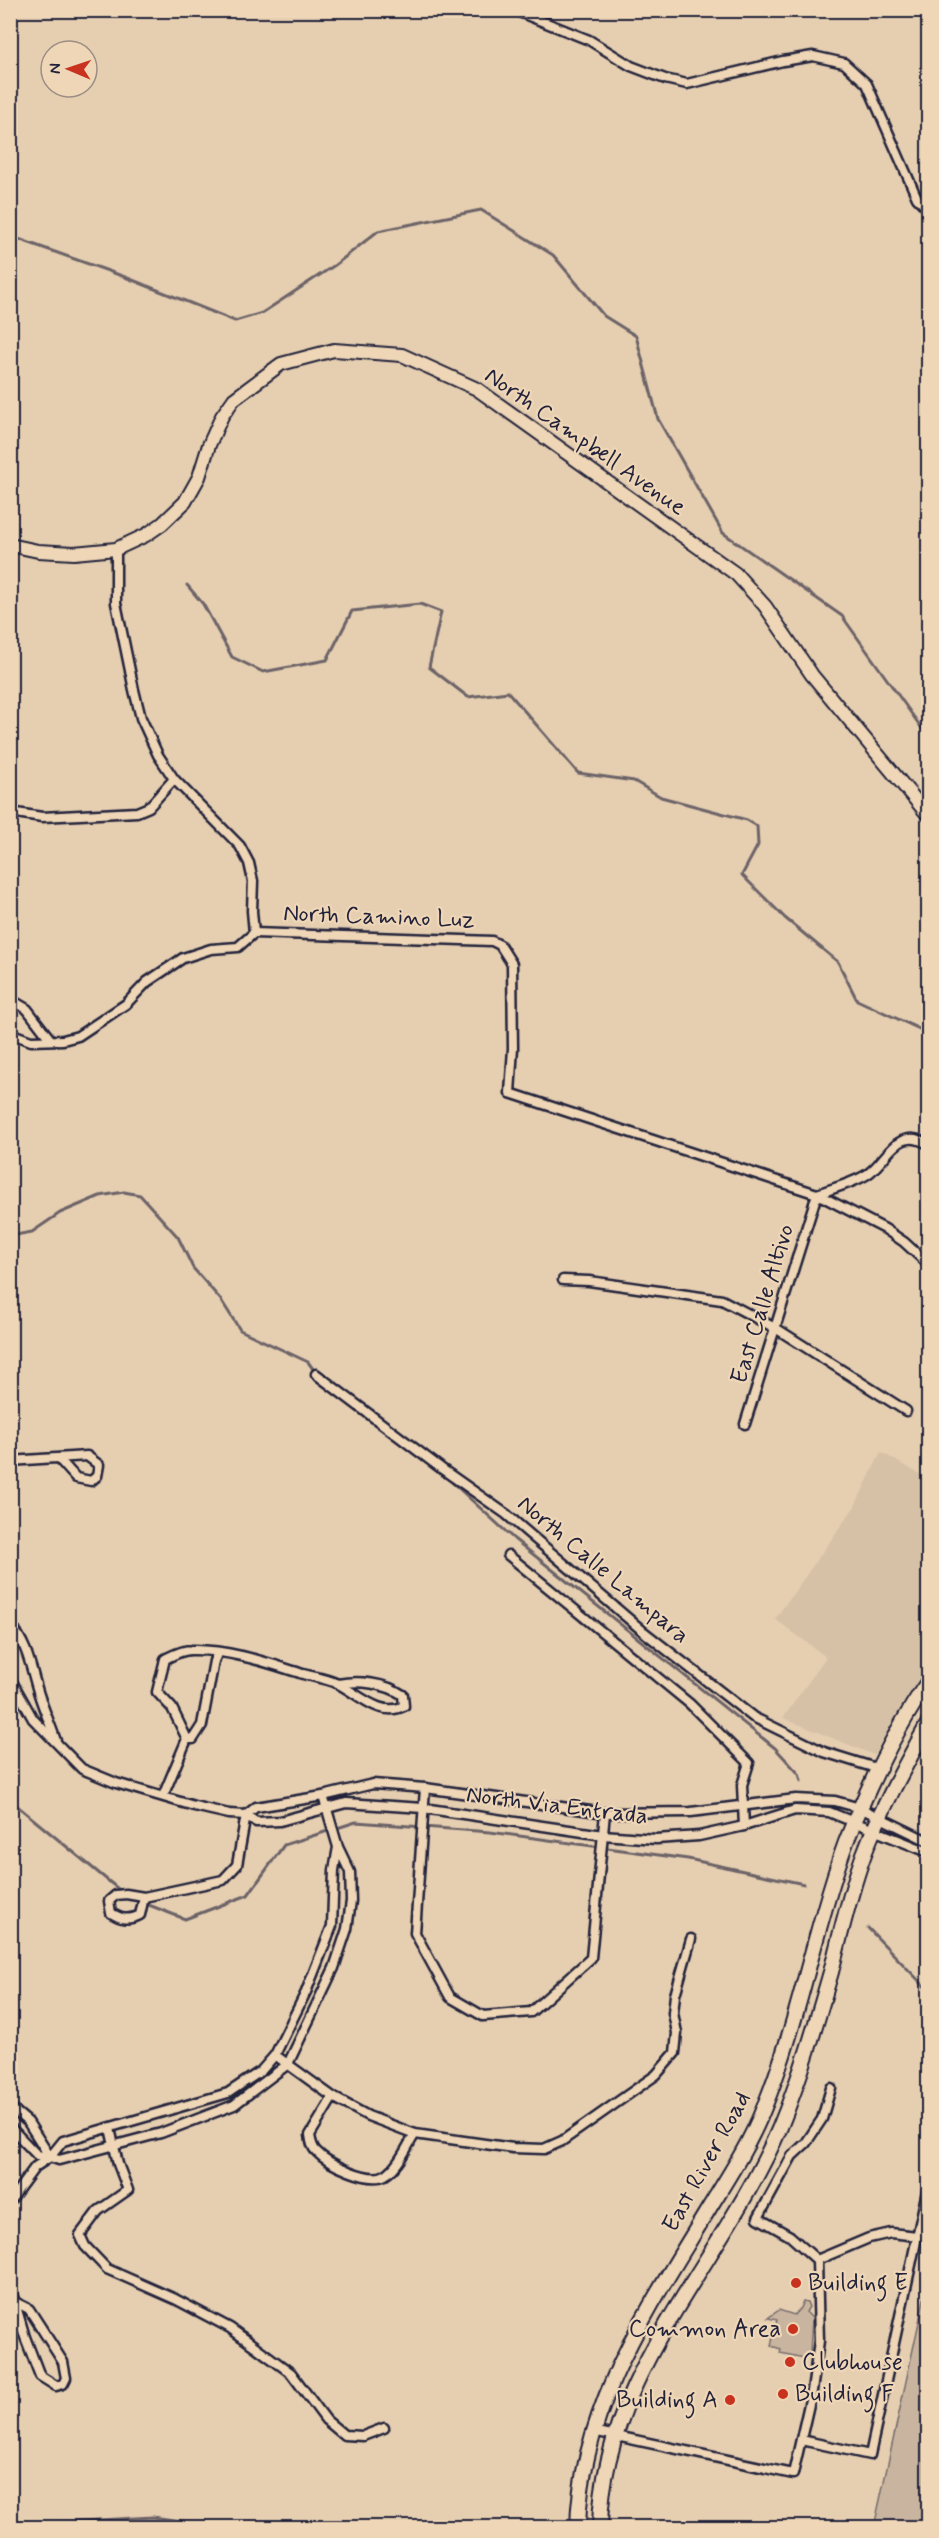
<svg xmlns="http://www.w3.org/2000/svg" width="939" height="2538" font-family="Mynerve,sans-serif">
	<style>
		.built { fill: #d6c1a7 }
		.green { fill: #c9b59f; stroke: #766c6d; stroke-width: 1.5 }
		.lines { fill: none; stroke-linecap: round; stroke-linejoin: round }
		.stream { stroke: #6c6368; stroke-width: 3 }
		.minor-casing { stroke: #22223b; stroke-width: 13 }
		.secondary-casing { stroke: #22223b; stroke-width: 16 }
		.primary-casing { stroke: #22223b; stroke-width: 18 }
		.minor { stroke: #eed6b6; stroke-width: 8 }
		.secondary { stroke: #eed6b6; stroke-width: 12 }
		.primary { stroke: #eed6b6; stroke-width: 14 }
		.poi-dot { fill: #c8321e; stroke: #eed6b6; stroke-width: 2 }
		.labels { text-anchor: middle; dominant-baseline: central; stroke-width: 4.5; stroke-linejoin: round; paint-order: stroke }
		.street-label { font-size: 24px; fill: #22223b; stroke: #eed6b6 }
		.poi-label { font-size: 24px; fill: #22223b; stroke: #eed6b6; text-anchor: start }
	</style>
	<rect width="100%" height="100%" fill="#e6cfb1"/>
	<filter id="ink" filterUnits="userSpaceOnUse"><feTurbulence type="fractalNoise" baseFrequency=".0167" numOctaves="2"/><feDisplacementMap in="SourceGraphic" scale="12" xChannelSelector="R" yChannelSelector="G"/><feConvolveMatrix kernelMatrix="1 2 1 2 8 2 1 2 1" color-interpolation-filters="sRGB"/></filter>
	<g filter="url(#ink)">
		<path class="built" d="M 881,1452 L 928,1479 L 928,1666 L 896,1715 L 874,1755 L 783,1718 L 826,1657 L 775,1619 L 855,1506 Z"/>
		<g class="green">
			<path d="M 928,2281 L 928,2527 L 874,2527 Z"/>
			<path d="M 803,2301 L 807,2302 L 809,2307 L 806,2312 L 812,2318 L 810,2353 L 804,2358 L 780,2353 L 781,2349 L 771,2346 L 777,2320 L 768,2318 L 779,2310 L 794,2315 L 800,2308 Z"/>
		</g>
		<g class="lines">
			<g class="stream">
				<path d="M 10,236 L 125,277 L 235,321 L 262,313 L 335,265 L 378,231 L 481,210 L 553,255 L 604,316 L 636,336 L 658,419 L 723,533 L 842,616 L 928,737"/>
				<path d="M 187,585 L 203,604 L 232,657 L 263,672 L 327,660 L 352,611 L 420,604 L 441,612 L 429,667 L 468,697 L 508,692 L 578,773 L 634,781 L 661,797 L 747,820 L 757,826 L 758,845 L 742,875 L 785,918 L 838,962 L 857,1000 L 928,1033"/>
				<path d="M 10,1236 L 32,1232 L 60,1213 L 100,1196 L 124,1192 L 140,1195 L 178,1237 L 193,1268 L 221,1300 L 240,1330 L 308,1362 L 316,1373"/>
				<path d="M 443,1474 L 514,1539 L 775,1748 L 799,1774 L 801,1781"/>
				<path d="M 10,1800 L 123,1893"/>
				<path d="M 128,1897 L 185,1919 L 248,1895 L 284,1845 L 356,1822 L 490,1832 L 688,1859 L 804,1884"/>
				<path d="M 868,1928 L 928,1990"/>
				<path d="M 10,2525 L 153,2517 L 229,2528"/>
			</g>
			<defs>
				<g id="minor">
					<path d="M 514,10 L 589,40 L 631,66 L 665,79 L 687,84 L 783,61 L 813,56 L 844,63 L 867,84 L 917,198 L 928,209"/>
					<path d="M 116,549 L 116,603 L 134,690 L 141,718 L 158,755 L 174,779 L 240,846 L 249,863 L 253,881 L 252,911 L 254,933"/>
					<path d="M 10,812 L 42,817 L 137,812 L 149,807 L 174,779"/>
					<path d="M 254,933 L 492,941 L 500,945 L 512,964 L 513,1048 L 510,1093 L 817,1194 L 885,1229 L 904,1242 L 928,1264"/>
					<path d="M 10,999 L 27,1009 L 50,1039"/>
					<path d="M 10,1033 L 31,1041 L 63,1040 L 78,1036 L 126,1004 L 147,982 L 183,958 L 211,949 L 238,947 L 254,933"/>
					<path d="M 563,1280 L 589,1281 L 722,1300 L 777,1329 L 906,1411"/>
					<path d="M 316,1374 L 442,1469 L 506,1514 L 644,1632 L 753,1717 L 824,1752 L 879,1769"/>
					<path d="M 745,1424 L 817,1194 C 833,1188 855,1183 869,1173 C 889,1158 897,1126 928,1144"/>
					<path d="M 10,1461 L 87,1456 L 99,1465 L 97,1476 L 91,1481 L 76,1478 L 59,1459"/>
					<path d="M 508,1555 L 690,1704 L 749,1763 L 742,1785 L 744,1826"/>
					<path d="M 10,1624 C 27,1644 30,1664 37,1688 C 42,1706 50,1723 56,1741"/>
					<path d="M 218,1652 L 214,1661 L 202,1725 L 193,1739 L 187,1739 L 172,1708 L 157,1692 L 165,1659 C 173,1655 182,1650 191,1650 C 229,1649 268,1663 303,1674 C 315,1677 328,1679 338,1684 C 359,1694 380,1718 404,1706 L 403,1695 C 385,1683 359,1680 338,1684"/>
					<path d="M 10,1678 L 33,1719 L 82,1769 L 116,1783 L 194,1806 L 229,1814 L 246,1815 L 237,1865 L 223,1880 L 144,1897 L 126,1894 L 116,1895 L 109,1901 L 111,1913 C 121,1919 128,1921 140,1915 L 144,1897"/>
					<path d="M 425,1788 L 415,1933 L 450,1997 L 483,2016 L 531,2012 L 591,1958 L 605,1813"/>
					<path d="M 163,1796 L 187,1739"/>
					<path d="M 323,1796 L 338,1847 L 350,1872 L 351,1901 L 347,1929 L 334,1968 L 288,2064 L 234,2105 L 161,2133 L 59,2160 L 50,2157 L 63,2141 L 228,2093 L 261,2071 L 275,2055 L 306,1992 L 332,1926 L 334,1870 L 338,1847"/>
					<path d="M 928,1841 L 860,1808 L 835,1801 L 796,1799 L 691,1812 L 605,1813 L 425,1788 L 373,1784 L 323,1796 L 256,1807 L 246,1815 L 256,1822 L 280,1821 L 346,1803 L 423,1808 L 603,1835 L 656,1839 L 699,1836 L 744,1826 L 795,1810 L 829,1812 L 928,1852"/>
					<path d="M 275,2055 L 333,2097 L 368,2116 L 415,2134 L 513,2148 L 544,2149 L 562,2141 L 656,2075 L 675,2053 L 677,2033 L 673,2013 L 675,1995 L 691,1939"/>
					<path d="M 333,2097 L 310,2135 C 311,2142 312,2148 317,2152 C 328,2164 370,2184 385,2175 C 398,2168 407,2146 415,2134"/>
					<path d="M 10,2107 L 28,2122 L 50,2157 L 37,2155 L 10,2127"/>
					<path d="M 110,2128 L 118,2164 L 128,2190 L 98,2211 L 80,2235 L 85,2246 L 107,2269 L 175,2299 L 230,2328 L 291,2373 L 326,2420 L 344,2435 L 363,2436 L 384,2428"/>
					<path d="M 10,2201 L 35,2167 L 50,2157"/>
					<path d="M 817,2260 L 869,2238 L 891,2233 L 917,2236"/>
					<path d="M 10,2286 L 25,2337 L 40,2376 L 56,2386 L 63,2384 L 66,2378 L 63,2362 L 40,2326 L 29,2309 L 17,2303"/>
					<path d="M 593,2431 L 793,2474 L 812,2391 L 819,2341 L 817,2260 L 790,2236 L 758,2218 L 792,2156 L 806,2143 L 822,2119 L 831,2088"/>
					<path d="M 801,2440 L 870,2455 L 928,2186"/>
				</g>
				<path id="secondary" d="M 10,545 L 38,551 L 74,553 L 116,549 L 146,535 L 162,524 L 185,502 L 199,477 L 209,445 L 222,416 L 234,399 L 281,364 L 334,350 L 402,355 L 477,389 L 736,574 L 765,606 L 812,675 L 928,815"/>
				<g id="primary">
					<path d="M 578,2528 C 580,2407 651,2305 711,2205 C 730,2174 750,2143 763,2110 C 799,2023 814,1929 846,1842 C 868,1787 895,1730 928,1682"/>
					<path d="M 600,2528 C 602,2373 723,2262 780,2127 C 801,2076 816,2024 831,1972 C 841,1932 850,1892 864,1854 C 881,1809 905,1766 928,1724"/>
				</g>
			</defs>
			<use href="#minor" class="minor-casing"/>
			<use href="#secondary" class="secondary-casing"/>
			<use href="#primary" class="primary-casing"/>
			<use href="#minor" class="minor"/>
			<use href="#secondary" class="secondary"/>
			<use href="#primary" class="primary"/>
		</g>
	</g>
	<g class="poi-dot">
		<circle cx="796" cy="2283" r="6"/>
		<circle cx="793" cy="2329" r="6"/>
		<circle cx="790" cy="2362" r="6"/>
		<circle cx="783" cy="2394" r="6"/>
		<circle cx="730" cy="2400" r="6"/>
	</g>
	<g class="labels">
		<g class="street-label">
			<text transform="translate(585 442) rotate(35)">North Campbell Avenue</text>
			<text transform="translate(379 917) rotate(2)">North Camino Luz</text>
			<text transform="translate(763 1304) rotate(-73)">East Calle Altivo</text>
			<text transform="translate(603 1570) rotate(40)">North Calle Lampara</text>
			<text transform="translate(557 1806) rotate(7)">North Via Entrada</text>
			<text transform="translate(707 2162) rotate(-61)">East River Road</text>
		</g>
		<g class="poi-label">
			<text x="808" y="2283">Building E</text>
			<text x="781" y="2329" text-anchor="end">Common Area</text>
			<text x="802" y="2362">Clubhouse</text>
			<text x="795" y="2394">Building F</text>
			<text x="718" y="2400" text-anchor="end">Building A</text>
		</g>
	</g>
	<rect width="939" height="2538" fill="none" stroke="#eed6b6" stroke-width="36"/>
	<rect x="18" y="18" width="903" height="2502" fill="none" stroke="#22223b" stroke-width="2" filter="url(#ink)"/>
	<g transform="translate(69 69) rotate(272)"><circle r="28" fill="#eed6b6" stroke="#9c8e85" stroke-width="1.5"/>
	<path d="M0-4.5L10 22L0 15L-10 22Z" fill="#c8321e"/>
	<text y="-9" font-size="16" font-weight="bold" text-anchor="middle" fill="#22223b">N</text>
	</g>
</svg>
